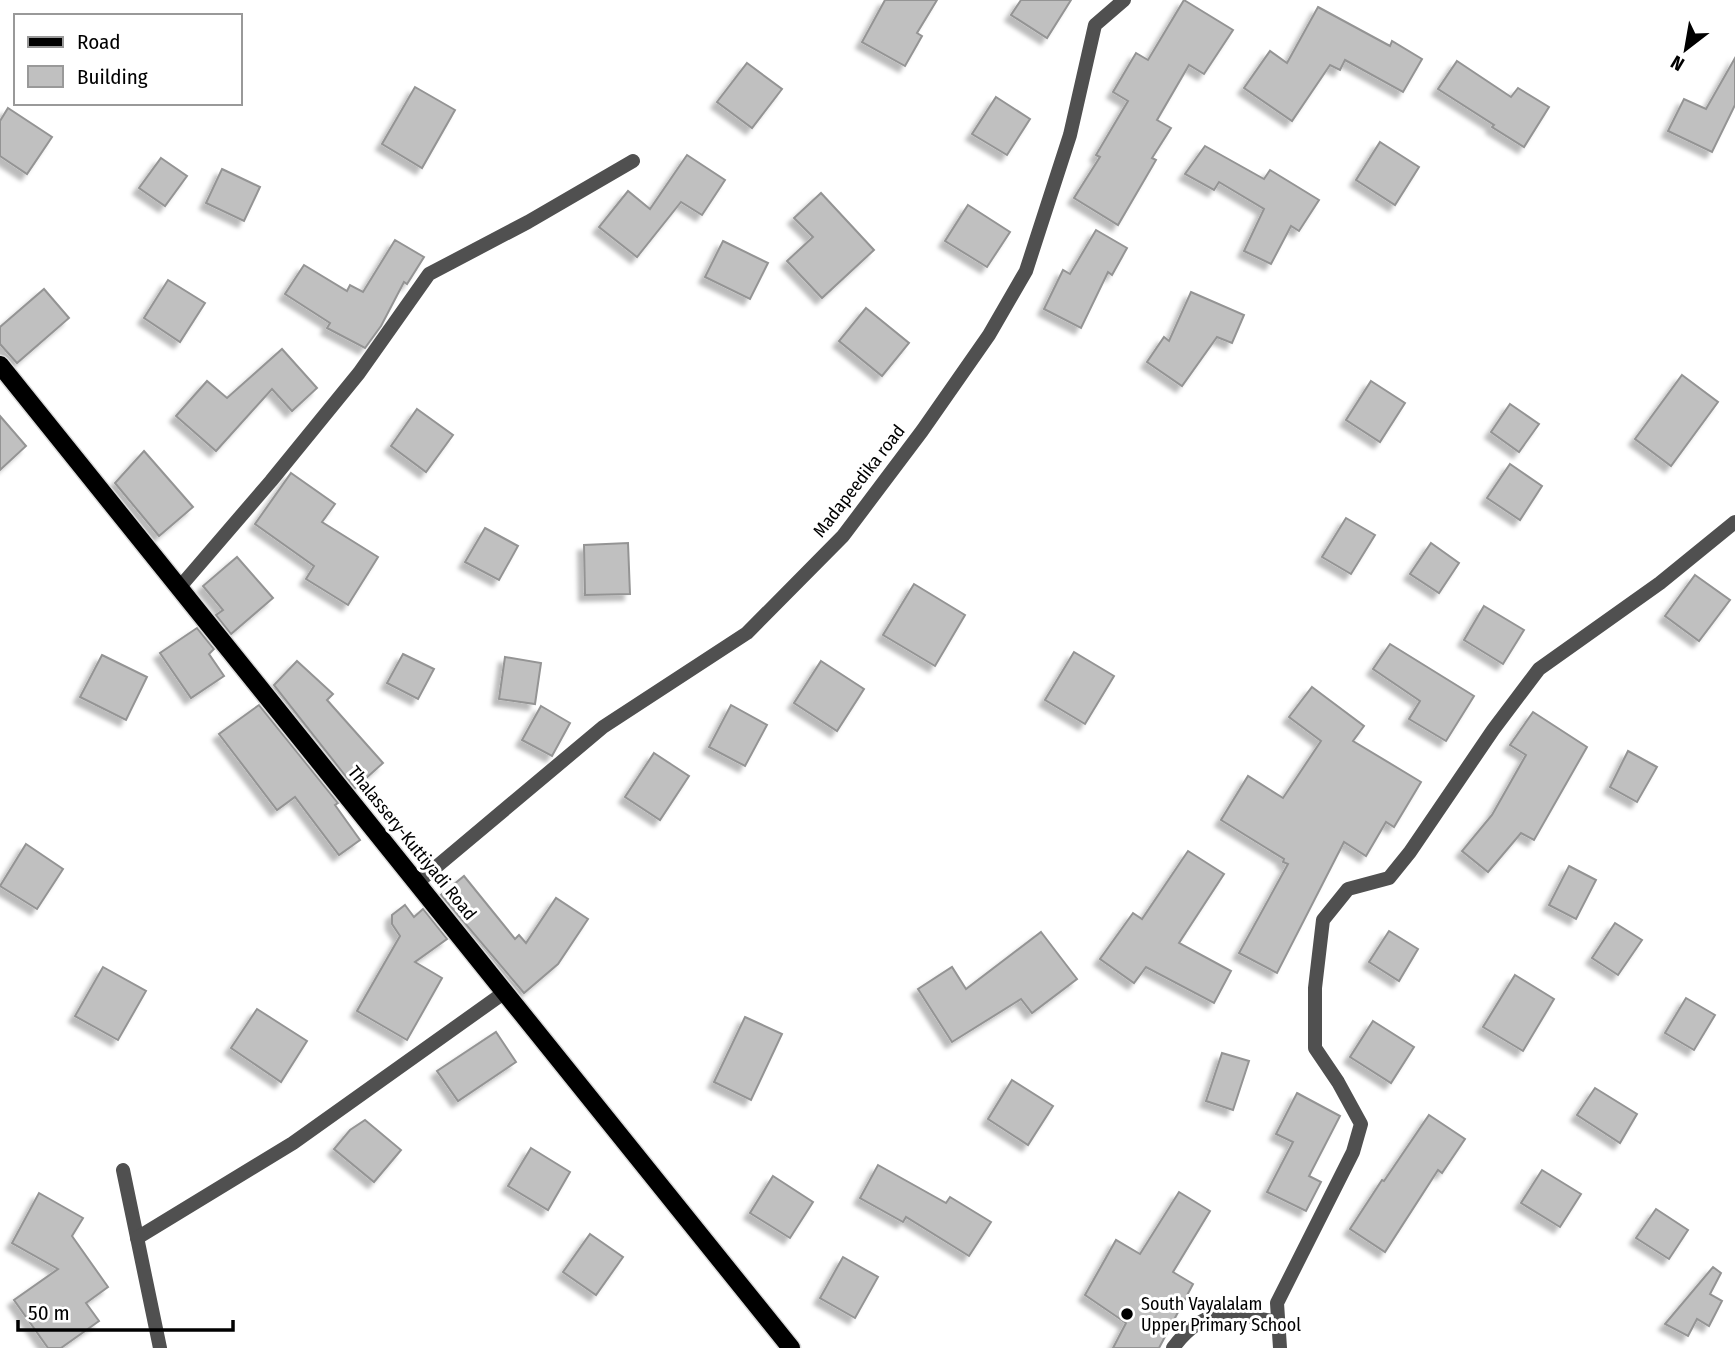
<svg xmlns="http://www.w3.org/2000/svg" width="1735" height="1348" font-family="'Fira Sans Condensed',sans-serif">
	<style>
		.building { fill: #c0c0c0; stroke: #949494; stroke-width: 2; filter: url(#shadow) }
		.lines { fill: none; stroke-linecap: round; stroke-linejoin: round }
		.primary-casing { stroke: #dbdbdb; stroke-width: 21 }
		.street { stroke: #505050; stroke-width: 14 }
		.primary { stroke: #000; stroke-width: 18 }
		.poi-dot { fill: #000; stroke: #fff; stroke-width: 2.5 }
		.labels { text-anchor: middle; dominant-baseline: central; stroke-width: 6; stroke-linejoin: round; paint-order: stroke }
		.street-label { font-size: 18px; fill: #000; stroke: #fff }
		.poi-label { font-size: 18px; fill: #000; stroke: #fff; text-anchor: start }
	</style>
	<defs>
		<filter id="shadow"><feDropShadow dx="-6" dy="6" stdDeviation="2" flood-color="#0004"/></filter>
	</defs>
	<rect width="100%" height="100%" fill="#fff"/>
	<g class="building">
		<path d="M 885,0 L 937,0 L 917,33 L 922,36 L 905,66 L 862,42 Z"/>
		<path d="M 1021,0 L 1071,0 L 1047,38 L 1011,15 Z"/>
		<path d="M 1184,0 L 1233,30 L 1204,74 L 1189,65 L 1157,120 L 1171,128 L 1152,158 L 1156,160 L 1118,225 L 1074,198 L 1100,157 L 1096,155 L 1128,101 L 1113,92 L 1136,53 L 1148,60 Z"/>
		<path d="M 1318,7 L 1390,46 L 1392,41 L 1422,59 L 1403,92 L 1345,60 L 1340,70 L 1330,65 L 1292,121 L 1244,88 L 1270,51 L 1287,63 Z"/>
		<path d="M 1735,58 L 1735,105 L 1712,152 L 1668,131 L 1684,99 L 1706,109 Z"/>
		<path d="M 1457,61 L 1511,97 L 1518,88 L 1549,107 L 1524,147 L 1492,127 L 1494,125 L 1438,89 Z"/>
		<path d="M 747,63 L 782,89 L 752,128 L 717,102 Z"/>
		<path d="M 415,87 L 455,110 L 422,168 L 382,144 Z"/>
		<path d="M 996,97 L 1030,119 L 1007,155 L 972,134 Z"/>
		<path d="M 8,108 L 52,137 L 27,174 L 0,156 L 0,121 Z"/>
		<path d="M 1380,142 L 1419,167 L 1395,205 L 1356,180 Z"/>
		<path d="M 1205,146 L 1264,179 L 1270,170 L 1319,200 L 1299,231 L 1291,226 L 1271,264 L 1244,251 L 1264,209 L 1219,182 L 1214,190 L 1185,174 Z"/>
		<path d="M 687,155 L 725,180 L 702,215 L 681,202 L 637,257 L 599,227 L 628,191 L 650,209 Z"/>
		<path d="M 161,158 L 187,176 L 165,206 L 139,188 Z"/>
		<path d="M 222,169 L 260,187 L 244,221 L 206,203 Z"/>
		<path d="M 821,193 L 874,250 L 822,298 L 787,261 L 813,237 L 794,218 Z"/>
		<path d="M 968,205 L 1010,232 L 987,267 L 945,241 Z"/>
		<path d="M 1096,230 L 1127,248 L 1112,275 L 1108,272 L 1081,328 L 1044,309 L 1063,270 L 1070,274 Z"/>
		<path d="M 395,240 L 424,257 L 407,284 L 404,282 L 381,326 L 365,348 L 327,328 L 330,323 L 285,294 L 304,265 L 347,291 L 350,285 L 363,292 Z"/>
		<path d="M 723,241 L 768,263 L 750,299 L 705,277 Z"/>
		<path d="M 168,280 L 205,303 L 180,342 L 144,318 Z"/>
		<path d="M 44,289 L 69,318 L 17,363 L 0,344 L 0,327 Z"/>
		<path d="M 1191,292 L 1244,315 L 1232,343 L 1217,337 L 1182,386 L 1147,362 L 1164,337 L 1169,341 Z"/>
		<path d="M 866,308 L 909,343 L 882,376 L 839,341 Z"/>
		<path d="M 282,349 L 317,388 L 292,411 L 272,389 L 216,451 L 176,416 L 207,381 L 227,398 Z"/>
		<path d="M 1682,375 L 1718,402 L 1671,466 L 1635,439 Z"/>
		<path d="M 1371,381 L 1405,403 L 1380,442 L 1346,420 Z"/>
		<path d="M 1510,404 L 1539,424 L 1519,452 L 1491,432 Z"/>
		<path d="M 417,409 L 453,435 L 426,472 L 391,446 Z"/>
		<path d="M 0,416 L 26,446 L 0,470 Z"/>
		<path d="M 144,451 L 193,507 L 159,536 L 115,483 Z"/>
		<path d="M 1510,464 L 1542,486 L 1520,520 L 1487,498 Z"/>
		<path d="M 291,473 L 335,504 L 322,522 L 378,557 L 348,605 L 306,579 L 314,566 L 255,524 Z"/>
		<path d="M 1346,518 L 1375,535 L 1351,574 L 1322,557 Z"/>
		<path d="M 485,528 L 518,546 L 499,580 L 465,562 Z"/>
		<path d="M 628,543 L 630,594 L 585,595 L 584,545 Z"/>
		<path d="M 1431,543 L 1459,563 L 1439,593 L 1410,574 Z"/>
		<path d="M 237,557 L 273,598 L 231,634 L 216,615 L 223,610 L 203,586 Z"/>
		<path d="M 1695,575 L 1730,600 L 1699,641 L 1665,616 Z"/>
		<path d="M 914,584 L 965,615 L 935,666 L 883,635 Z"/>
		<path d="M 1484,606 L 1524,630 L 1503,664 L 1464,640 Z"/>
		<path d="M 197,628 L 214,649 L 209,654 L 224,676 L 191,698 L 160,653 Z"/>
		<path d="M 1390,644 L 1474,696 L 1446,741 L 1409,719 L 1420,701 L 1373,669 Z"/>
		<path d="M 1074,652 L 1114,676 L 1085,724 L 1045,700 Z"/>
		<path d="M 403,654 L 434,669 L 418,699 L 387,683 Z"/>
		<path d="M 102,655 L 147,677 L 126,720 L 80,697 Z"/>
		<path d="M 505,657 L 541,663 L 535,704 L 499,699 Z"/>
		<path d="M 297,661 L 333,694 L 327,700 L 383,763 L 355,788 L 274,685 Z"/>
		<path d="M 821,661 L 864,689 L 837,731 L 794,703 Z"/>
		<path d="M 1312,687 L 1364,726 L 1353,741 L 1421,782 L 1394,827 L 1386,822 L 1366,856 L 1344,842 L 1277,973 L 1239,953 L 1288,864 L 1283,862 L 1284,859 L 1221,820 L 1248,776 L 1283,798 L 1321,741 L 1289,717 Z"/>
		<path d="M 259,705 L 338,803 L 335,805 L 360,840 L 339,855 L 295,797 L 277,810 L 219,734 Z"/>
		<path d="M 731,705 L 767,725 L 745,766 L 709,747 Z"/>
		<path d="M 541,706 L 570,723 L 552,756 L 522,740 Z"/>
		<path d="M 1533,712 L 1587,747 L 1534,840 L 1521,833 L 1488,872 L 1462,851 L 1492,815 L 1526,755 L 1510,745 Z"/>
		<path d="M 1628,751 L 1657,767 L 1637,802 L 1610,787 Z"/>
		<path d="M 654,753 L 689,776 L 660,820 L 625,797 Z"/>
		<path d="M 26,844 L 63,869 L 37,909 L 0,886 Z"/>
		<path d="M 1188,851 L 1224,874 L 1179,943 L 1231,971 L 1214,1003 L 1146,967 L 1134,983 L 1100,959 L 1133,913 L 1142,919 Z"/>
		<path d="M 1569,866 L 1596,880 L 1576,919 L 1549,905 Z"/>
		<path d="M 464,876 L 515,939 L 519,935 L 526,943 L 556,898 L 588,919 L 558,964 L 524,993 L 441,895 Z"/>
		<path d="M 405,905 L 414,917 L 423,909 L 447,939 L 415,962 L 442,978 L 407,1040 L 357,1011 L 400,936 L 392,924 L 392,915 Z"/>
		<path d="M 1615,923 L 1642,940 L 1618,975 L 1592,958 Z"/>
		<path d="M 1389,931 L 1418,949 L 1399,981 L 1369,962 Z"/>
		<path d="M 1041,932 L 1077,979 L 1032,1013 L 1021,999 L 952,1042 L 918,989 L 952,967 L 966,989 Z"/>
		<path d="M 103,967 L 146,991 L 118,1040 L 75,1016 Z"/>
		<path d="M 1515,975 L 1554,999 L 1523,1051 L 1483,1027 Z"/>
		<path d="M 1686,998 L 1715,1015 L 1694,1050 L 1665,1033 Z"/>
		<path d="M 257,1009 L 307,1041 L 281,1082 L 231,1048 Z"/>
		<path d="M 745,1017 L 782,1034 L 751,1100 L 714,1082 Z"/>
		<path d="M 1373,1021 L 1414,1047 L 1391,1083 L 1350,1057 Z"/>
		<path d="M 496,1032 L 516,1062 L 458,1101 L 437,1071 Z"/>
		<path d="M 1222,1053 L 1249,1061 L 1233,1110 L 1206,1101 Z"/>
		<path d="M 1012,1080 L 1053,1106 L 1028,1145 L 988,1119 Z"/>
		<path d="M 1595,1088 L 1637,1114 L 1620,1143 L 1577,1115 Z"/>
		<path d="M 1297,1093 L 1340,1116 L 1309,1176 L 1321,1182 L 1306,1211 L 1267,1192 L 1293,1142 L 1276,1134 Z"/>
		<path d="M 1429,1115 L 1465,1139 L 1442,1173 L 1438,1170 L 1385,1252 L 1350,1229 L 1382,1180 L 1384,1181 Z"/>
		<path d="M 365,1120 L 401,1150 L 374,1182 L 334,1149 L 350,1130 Z"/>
		<path d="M 531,1148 L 570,1172 L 548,1210 L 508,1186 Z"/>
		<path d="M 878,1165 L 946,1203 L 950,1197 L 991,1222 L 969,1256 L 906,1217 L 903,1222 L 860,1198 Z"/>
		<path d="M 1542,1170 L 1581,1194 L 1560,1227 L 1521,1203 Z"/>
		<path d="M 773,1176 L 813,1202 L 790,1238 L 750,1213 Z"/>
		<path d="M 1179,1192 L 1210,1211 L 1173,1272 L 1193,1284 L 1159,1348 L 1113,1348 L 1126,1323 L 1085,1295 L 1116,1240 L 1140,1254 Z"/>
		<path d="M 39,1193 L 83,1218 L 72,1236 L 108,1287 L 86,1303 L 99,1321 L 61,1348 L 48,1348 L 14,1300 L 58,1269 L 12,1243 Z"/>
		<path d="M 1656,1209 L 1688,1230 L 1669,1259 L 1636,1238 Z"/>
		<path d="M 590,1234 L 623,1257 L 596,1295 L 563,1272 Z"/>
		<path d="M 843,1257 L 878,1277 L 855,1318 L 820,1298 Z"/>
		<path d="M 1713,1267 L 1721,1273 L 1710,1294 L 1722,1301 L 1709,1326 L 1697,1319 L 1688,1336 L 1665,1324 Z"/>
	</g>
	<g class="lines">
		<defs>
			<path id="primary" d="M 0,365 L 791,1348"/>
		</defs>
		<use href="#primary" class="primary-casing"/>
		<g class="street">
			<path d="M 179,588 L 271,481 L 359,373 L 429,274 L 528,222 L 633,161"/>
			<path d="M 417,883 L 603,727 L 747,633 L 843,536 L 922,431 L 989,335 L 1026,271 L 1070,135 L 1095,25 L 1124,0"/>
			<path d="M 123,1170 L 160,1348"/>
			<path d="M 137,1238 L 293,1143 L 505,992"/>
			<path d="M 1173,1348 C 1205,1305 1230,1313 1277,1322"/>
			<path d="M 1280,1348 L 1277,1303 L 1353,1152 L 1361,1124 L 1338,1082 L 1315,1048 L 1315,988 L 1323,920 L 1348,889 L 1389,878 L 1410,852 L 1493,730 L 1539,669 L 1660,583 L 1735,522"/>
		</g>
		<use href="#primary" class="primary"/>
	</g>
	<circle class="poi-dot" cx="1127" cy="1314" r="7"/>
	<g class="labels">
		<g class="street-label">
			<text transform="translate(859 481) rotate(-52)">Madapeedika road</text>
			<text transform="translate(412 843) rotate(51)">Thalassery-Kuttiyadi Road</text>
		</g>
		<g class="poi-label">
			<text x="1141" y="1304">South Vayalalam<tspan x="1141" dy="21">Upper Primary School</tspan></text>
		</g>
	</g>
	<rect x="14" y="14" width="228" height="91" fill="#ffffff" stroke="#999999" stroke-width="2"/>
	<rect x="28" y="37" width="35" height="10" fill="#000000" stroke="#999999" stroke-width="2"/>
	<text x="77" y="49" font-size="21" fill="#000000">Road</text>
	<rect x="28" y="66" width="35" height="21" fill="#c0c0c0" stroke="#999999" stroke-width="2"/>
	<text x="77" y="84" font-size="21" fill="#000000">Building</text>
	<g transform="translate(1686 49) rotate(211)" stroke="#ffffff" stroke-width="5" paint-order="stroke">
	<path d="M0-5L12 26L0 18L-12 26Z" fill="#000000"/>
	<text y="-10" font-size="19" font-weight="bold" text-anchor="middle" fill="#000000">N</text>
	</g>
	<path d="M18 1320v10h215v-10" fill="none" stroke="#000000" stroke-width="3.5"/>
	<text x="28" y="1320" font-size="21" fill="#000000" stroke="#ffffff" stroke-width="5" paint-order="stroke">50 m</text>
</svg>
